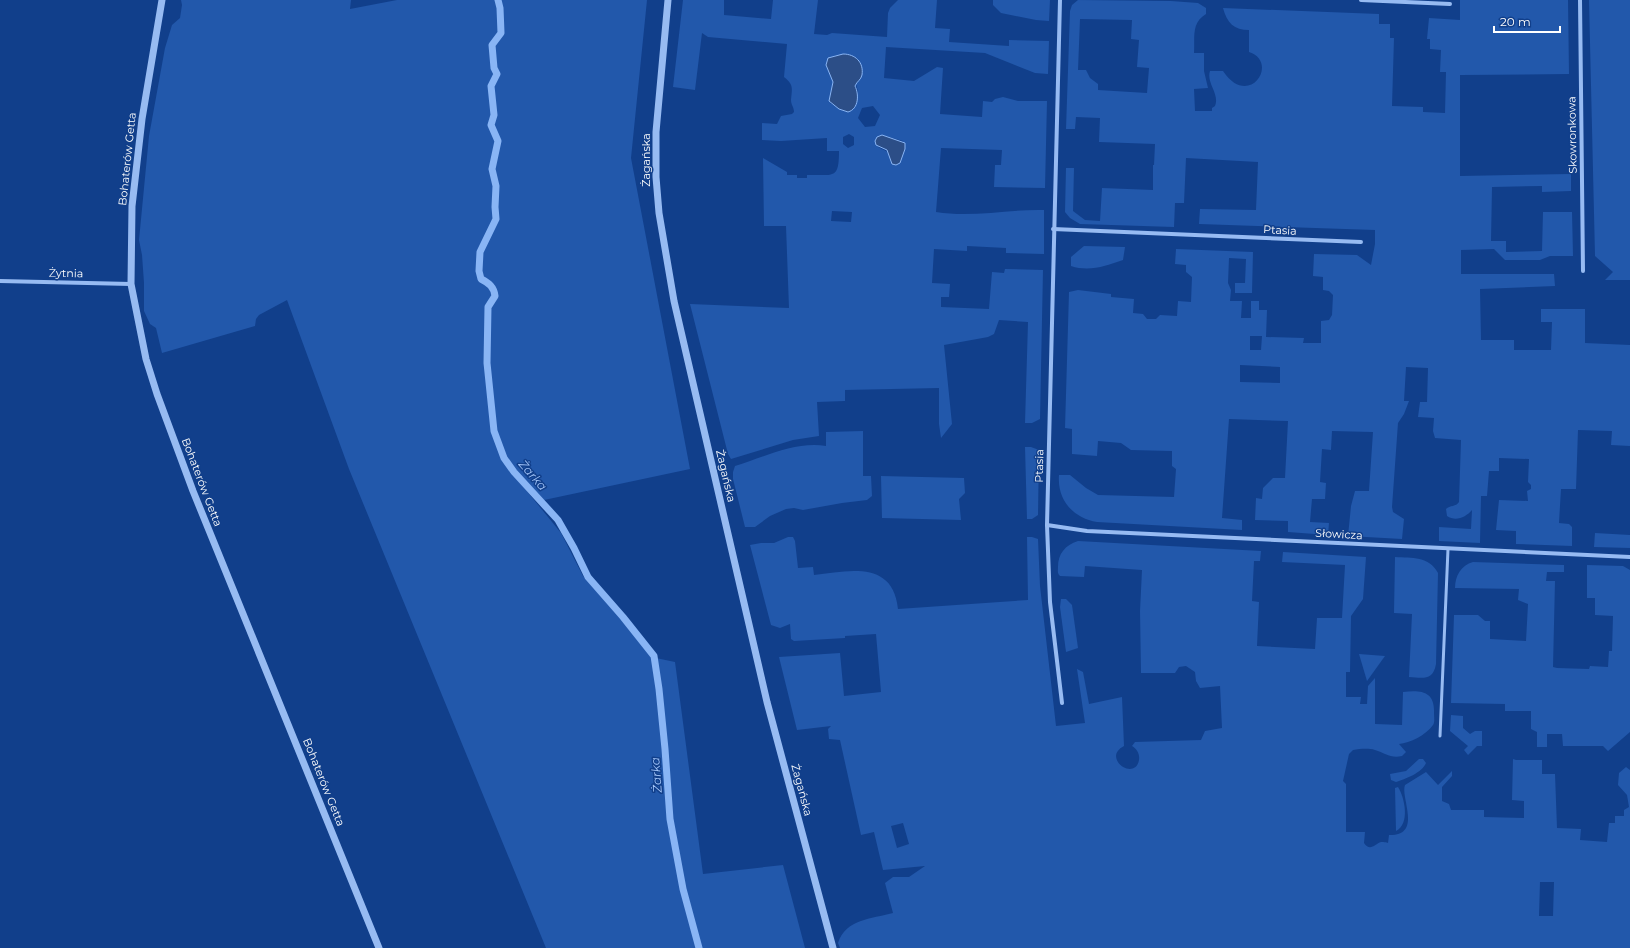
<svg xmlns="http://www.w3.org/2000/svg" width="1630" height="948" font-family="Montserrat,sans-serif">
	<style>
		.green { fill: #2258ab; fill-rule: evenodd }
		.water { fill: #2c4e87; stroke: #89b5f5 }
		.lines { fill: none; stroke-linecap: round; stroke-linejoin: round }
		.stream { stroke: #89b5f5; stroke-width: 7 }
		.service { stroke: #97bbf2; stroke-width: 3 }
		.minor { stroke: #97bbf2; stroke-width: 4 }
		.tertiary { stroke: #97bbf2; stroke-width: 7 }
		.labels { text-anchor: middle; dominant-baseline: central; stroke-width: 3; stroke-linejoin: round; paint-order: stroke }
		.street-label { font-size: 11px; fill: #fff; stroke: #113f8b }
		.water-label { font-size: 12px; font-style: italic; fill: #a3c5f9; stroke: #113f8b }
	</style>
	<rect width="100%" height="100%" fill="#113f8b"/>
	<g class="green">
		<path d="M 181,0 L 351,0 L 350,9 L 397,0 L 498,0 L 500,9 L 500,32 L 491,45 L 494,68 L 497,74 L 491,86 L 493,115 L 490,126 L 497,141 L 491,169 L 495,186 L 495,219 L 479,251 L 478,271 L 480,279 C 487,283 493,287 495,296 L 488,307 L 489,317 L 487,326 L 486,359 L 492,431 L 503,459 L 513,474 L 561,533 L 583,576 L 620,618 L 651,657 L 675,662 L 703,874 L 783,865 L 805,948 L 546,948 L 349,469 L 287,300 L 259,315 L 256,319 L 255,326 L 162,353 L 156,328 L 150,324 L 144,311 L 144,283 L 142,255 L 139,240 L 149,136 L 165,48 L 172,25 L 180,18 L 182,5 Z"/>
		<path d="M 499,0 L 647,0 L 631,158 L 690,469 L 544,500 L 515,470 L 506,457 L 496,432 L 489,361 L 490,307 L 497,296 C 495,287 491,282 482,278 L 480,271 L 481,252 L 497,219 L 496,207 L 497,186 L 493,169 L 498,141 L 492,125 L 494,115 L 492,86 L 498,74 L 495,68 L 492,45 L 501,33 L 501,8 Z"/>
		<path d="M 683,0 L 724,0 L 724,15 L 771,19 L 773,0 L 818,0 L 814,34 L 827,35 L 832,33 L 887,37 L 888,13 L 890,8 L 898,0 L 937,0 L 935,28 L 950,29 L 949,42 L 1009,46 L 1009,40 L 1049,41 L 1048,74 L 1035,73 L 985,53 L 886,47 L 884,78 L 914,81 L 937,67 L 943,68 L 940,114 L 982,117 L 983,101 L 992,102 L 995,99 L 1003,97 L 1018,101 L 1047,101 L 1045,188 L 994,187 L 995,165 L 1001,165 L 1002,150 L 941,148 L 936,212 C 972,218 1008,209 1044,210 L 1044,254 L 1006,253 L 1006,248 L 967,246 L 967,251 L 934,249 L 932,283 L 950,284 L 949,297 L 941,297 L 941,307 L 989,309 L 992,272 L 1004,273 L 1005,269 L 1043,270 L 1040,419 L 1032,423 L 1025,423 L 1028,322 L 999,320 L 994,334 L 988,337 L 944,345 L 952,424 L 941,438 L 939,424 L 939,388 L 845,390 L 845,401 L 817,402 L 819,436 L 793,440 L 731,459 L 728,454 L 690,304 L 789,308 L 786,226 L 764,226 L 763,158 L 787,172 L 787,175 L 797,175 L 797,178 L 807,178 L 807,175 C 833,174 839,181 839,151 L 827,151 L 827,138 L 781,141 L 762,140 L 762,123 L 777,124 L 781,116 L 792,114 L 794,112 C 794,107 791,105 791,100 C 792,88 794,85 784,77 L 787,44 L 708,37 L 702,33 L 695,90 L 673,87 ZM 847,54 L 860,79 C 853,84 858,86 858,93 C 857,98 854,104 853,109 L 848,112 L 842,110 L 830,103 L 830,95 L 833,82 L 830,74 L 834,56 ZM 873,106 L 880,115 L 875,126 L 865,127 L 858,118 L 862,108 ZM 849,134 L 854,137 L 854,145 L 848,148 L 843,144 L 843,137 ZM 885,136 L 903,141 L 892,164 L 888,152 L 878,147 ZM 832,211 L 852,212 L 851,222 L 831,221 Z"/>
		<path d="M 993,0 L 1050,0 L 1049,21 L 1036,20 L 1001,13 L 993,5 Z"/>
		<path d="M 1078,0 L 1171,1 L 1198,3 L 1206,8 L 1206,14 C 1191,23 1195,37 1194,53 L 1204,53 L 1204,71 L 1208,88 L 1194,89 L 1195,111 L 1212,111 L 1212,108 L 1215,106 C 1220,94 1206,83 1210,71 L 1223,71 C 1249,110 1280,62 1249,52 L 1249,30 C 1234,30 1227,23 1223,8 L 1379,14 L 1379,24 L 1390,24 L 1390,38 L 1394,38 L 1392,106 L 1423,107 L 1423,112 L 1445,113 L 1446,72 L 1440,72 L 1441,50 L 1430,49 L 1430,39 L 1427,39 L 1429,18 L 1460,20 L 1460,0 L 1568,0 L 1569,74 L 1460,75 L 1460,176 L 1571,174 L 1571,191 L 1542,192 L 1542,186 L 1492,187 L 1491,241 L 1506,241 L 1506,252 L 1542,251 L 1543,212 L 1572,212 L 1573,256 L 1550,256 L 1540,260 L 1505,260 L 1494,249 L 1461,250 L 1461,274 L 1554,274 L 1555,286 L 1480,289 L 1481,340 L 1514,340 L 1514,350 L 1551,350 L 1552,322 L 1541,322 L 1541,309 L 1585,309 L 1585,343 L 1630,345 L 1630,446 L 1611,445 L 1612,431 L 1578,430 L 1576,489 L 1561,489 L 1559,523 L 1569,524 L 1572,527 L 1572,546 L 1516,544 L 1516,531 L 1496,530 L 1499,500 L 1528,501 L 1527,491 L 1531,489 L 1531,485 L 1528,482 L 1529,459 L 1499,458 L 1499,471 L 1489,471 L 1487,496 L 1481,496 L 1480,543 L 1439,541 L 1439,527 L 1471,529 L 1472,510 C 1466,517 1456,522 1447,516 L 1446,509 C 1450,505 1456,507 1459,502 L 1461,440 L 1435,438 L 1433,431 L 1434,418 L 1418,417 L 1420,402 L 1427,402 L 1428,368 L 1406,367 L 1404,401 L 1409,401 L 1404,414 L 1398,423 L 1392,507 L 1393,512 L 1404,519 L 1402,539 L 1348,536 L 1351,506 L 1355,491 L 1369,491 L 1373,432 L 1332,431 L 1331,450 L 1322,449 L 1320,482 L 1326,483 L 1325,499 L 1312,499 L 1310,522 L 1329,523 L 1328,535 L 1288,532 L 1288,521 L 1255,520 L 1256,498 L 1262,499 L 1263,488 L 1273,478 L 1285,478 L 1288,421 L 1229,419 L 1222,518 L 1242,520 L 1242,530 L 1097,522 C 1073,518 1057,500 1059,475 L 1070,475 L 1086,488 L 1098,495 L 1174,497 L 1176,469 L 1172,466 L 1172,451 L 1131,450 L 1121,443 L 1098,441 L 1097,456 L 1072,454 L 1072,429 L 1065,428 L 1069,292 L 1078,290 L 1111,294 L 1111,297 L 1134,299 L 1133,313 L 1143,314 L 1147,319 L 1156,319 L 1160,315 L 1177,316 L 1178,301 L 1191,302 L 1192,277 L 1186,272 L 1186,265 L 1175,264 L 1176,249 L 1253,252 L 1252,293 L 1235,293 L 1235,283 L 1245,283 L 1246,259 L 1229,258 L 1228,283 L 1231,290 L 1230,301 L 1242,301 L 1241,318 L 1251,318 L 1251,301 L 1259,301 L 1259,310 L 1267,310 L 1266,337 L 1304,338 L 1303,343 L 1321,343 L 1321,321 L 1329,320 L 1332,315 L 1333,295 L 1329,291 L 1323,290 L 1323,277 L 1313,276 L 1314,254 L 1357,255 L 1371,265 L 1375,244 L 1375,230 L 1199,224 L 1200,209 L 1256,210 L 1258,162 L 1186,158 L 1184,203 L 1175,203 L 1174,227 L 1080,224 L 1070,218 L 1065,212 L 1066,168 L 1074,168 L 1073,211 L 1085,220 L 1100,221 L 1102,188 L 1153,190 L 1153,165 L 1154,165 L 1155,144 L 1099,142 L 1100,118 L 1076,117 L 1075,129 L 1066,129 L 1070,11 L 1072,5 ZM 1080,19 L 1132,20 L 1131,39 L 1139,40 L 1137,67 L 1149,68 L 1147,93 L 1098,90 L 1098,84 L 1090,78 L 1086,70 L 1078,70 ZM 1250,336 L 1262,336 L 1261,350 L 1250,350 ZM 1240,365 L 1280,367 L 1280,383 L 1240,382 Z"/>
		<path d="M 1589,0 L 1630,0 L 1630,280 L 1605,280 L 1613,272 L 1595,256 Z"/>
		<path d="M 1084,246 L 1125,247 L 1123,260 C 1106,266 1089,272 1071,266 L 1071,257 Z"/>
		<path d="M 863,431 L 863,476 L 871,476 L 872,496 L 867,500 L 842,503 L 803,510 L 794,508 L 786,509 L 770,516 L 755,527 L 745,527 L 733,479 L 733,472 L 735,466 C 764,457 796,441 826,446 L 826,432 Z"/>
		<path d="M 1025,447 L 1031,447 L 1039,450 L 1038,515 L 1032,519 L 1027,519 Z"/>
		<path d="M 881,476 L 964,478 L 965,493 L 959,499 L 961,520 L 882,518 Z"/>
		<path d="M 1595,533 L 1630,535 L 1630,548 L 1594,547 Z"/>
		<path d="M 788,537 L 793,537 L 795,541 L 798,568 L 813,567 L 814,575 C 849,571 893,560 898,609 L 1028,600 L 1027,537 L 1032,537 L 1038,539 L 1040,586 L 1056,726 L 1085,723 L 1077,669 L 1083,672 L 1089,704 L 1122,697 L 1124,746 C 1101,758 1135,782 1139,760 C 1140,754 1137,749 1132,746 L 1135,742 L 1201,740 L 1205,731 L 1222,728 L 1220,686 L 1200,688 L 1196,681 L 1195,672 L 1186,666 L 1179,667 L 1175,673 L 1141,673 L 1140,611 L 1142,570 L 1085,566 L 1084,577 L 1060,576 C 1057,573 1058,571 1058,567 C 1058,554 1065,545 1078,541 L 1261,551 L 1260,561 L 1254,561 L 1252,601 L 1259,602 L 1257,646 L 1315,649 L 1317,618 L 1342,618 L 1345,565 L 1282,562 L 1283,552 L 1366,557 L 1363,599 L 1351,616 L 1350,672 L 1346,672 L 1346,697 L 1361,697 L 1360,704 L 1367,704 L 1368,686 L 1375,678 L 1375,724 L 1402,725 L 1403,692 C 1421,690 1435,691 1434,713 C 1434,717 1435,722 1433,725 C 1426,735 1410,743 1399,744 L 1406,752 L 1402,756 C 1391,759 1385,753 1375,750 C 1368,748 1360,749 1353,750 L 1349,754 L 1343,781 L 1346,784 L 1346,832 L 1365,832 L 1364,843 C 1370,852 1375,844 1381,842 C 1382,842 1387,842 1388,843 L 1389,835 C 1423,836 1400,797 1405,785 L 1426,772 L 1438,785 L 1452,771 L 1452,776 L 1442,787 L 1442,801 L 1449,804 L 1451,810 L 1484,810 L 1484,817 L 1524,818 L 1524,801 L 1512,800 L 1513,759 L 1516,760 L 1542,760 L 1542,774 L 1555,774 L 1557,828 L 1581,829 L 1580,840 L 1607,842 L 1609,823 L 1615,823 L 1615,816 L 1624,816 L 1624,810 L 1629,807 L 1627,795 L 1618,785 L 1619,773 L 1626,767 L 1630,770 L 1630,948 L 840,948 L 838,943 C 846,919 871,919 893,913 L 885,883 L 893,877 L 909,877 L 925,866 L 883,870 L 874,832 L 861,835 L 840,740 L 829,739 L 828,729 L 831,726 L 797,730 L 779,657 L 840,653 L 844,696 L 881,692 L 876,634 L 845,636 L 845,638 L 794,641 L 791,639 L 790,624 L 780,628 L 771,625 L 750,545 L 761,543 L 774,543 ZM 903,823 L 909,844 L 897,848 L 891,826 ZM 1540,882 L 1554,882 L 1553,916 L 1539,916 Z"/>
		<path d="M 1395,557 C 1412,558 1429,556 1438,573 L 1436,664 C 1433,681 1423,678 1409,677 L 1412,614 L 1394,613 Z"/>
		<path d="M 1473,562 L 1564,565 L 1564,572 L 1547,572 L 1546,581 L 1555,581 L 1553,667 L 1557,668 L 1589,669 L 1590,666 L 1608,667 L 1609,651 L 1612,651 L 1613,616 L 1595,615 L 1595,598 L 1587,598 L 1587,565 L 1623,566 L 1630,570 L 1630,732 L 1608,751 L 1603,746 L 1563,746 L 1562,734 L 1547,734 L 1547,747 L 1537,747 L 1537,732 L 1531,729 L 1531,711 L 1505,711 L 1505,704 L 1451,703 L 1454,615 L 1478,615 L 1485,621 L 1490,621 L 1490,639 L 1526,641 L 1528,604 L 1518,600 L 1519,589 L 1455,588 C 1455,576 1461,565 1473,562 Z"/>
		<path d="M 1061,599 L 1066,599 L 1072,605 L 1078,648 L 1066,652 L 1060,607 Z"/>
		<path d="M 1359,654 L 1385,656 L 1367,681 Z"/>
		<path d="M 1451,715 L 1463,716 L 1463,728 L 1470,734 L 1475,731 L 1482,731 L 1482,746 L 1477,746 L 1468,755 L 1464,750 L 1468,746 L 1450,731 Z"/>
		<path d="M 1419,759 L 1423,759 L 1426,763 C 1422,773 1405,779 1396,782 L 1391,780 L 1390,774 L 1406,771 Z"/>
		<path d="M 1398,787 C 1405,798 1410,824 1396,831 L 1395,788 Z"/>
	</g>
	<g class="water">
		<path d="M 843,54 C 855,54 864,62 862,75 C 861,80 857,81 855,86 C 859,94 859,109 848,112 L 839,109 L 829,101 L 833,82 L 826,65 L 828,58 Z"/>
		<path d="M 882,135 L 905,143 L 905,149 L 900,163 L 896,165 L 892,164 L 887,150 L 876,145 L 875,141 L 877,137 Z"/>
	</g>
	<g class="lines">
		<path class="stream" d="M 498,0 L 500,8 L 501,33 L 492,45 L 494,68 L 497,74 L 491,86 L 494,115 L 491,125 L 498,141 L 492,169 L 496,186 L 495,207 L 496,219 L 480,252 L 479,271 L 481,279 C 489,283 494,287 495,296 L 488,307 L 487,363 L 494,431 L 504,458 L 514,472 L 558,520 L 574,548 L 588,577 L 623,617 L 654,656 L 659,689 L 665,749 L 670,819 L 683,889 L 699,948"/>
		<path class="service" d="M 1440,736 L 1448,549"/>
		<g class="minor">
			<path d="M 1060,0 L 1047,525 L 1050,602 L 1062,703"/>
			<path d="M 1361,0 L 1450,4"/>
			<path d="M 1580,0 L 1583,271"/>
			<path d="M 1053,229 L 1361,242"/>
			<path d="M 0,281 L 131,284"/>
			<path d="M 1047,525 L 1087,531 L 1630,557"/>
		</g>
		<g class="tertiary">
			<path d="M 162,0 L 142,119 L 132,206 L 131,284 L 146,359 L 157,394 L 193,491 L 379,948"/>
			<path d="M 668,0 L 656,132 L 656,177 L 659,213 L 674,301 L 767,702 L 833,948"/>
		</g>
	</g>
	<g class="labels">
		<g class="street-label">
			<text transform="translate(1572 135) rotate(-91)">Skowronkowa</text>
			<text transform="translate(127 159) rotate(-84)">Bohaterów Getta</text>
			<text transform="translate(646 160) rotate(-90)">Żagańska</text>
			<text transform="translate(1280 230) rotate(3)">Ptasia</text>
			<text transform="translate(66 273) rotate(1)">Żytnia</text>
			<text transform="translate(1039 466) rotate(-89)">Ptasia</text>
			<text transform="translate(726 476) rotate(77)">Żagańska</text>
			<text transform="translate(202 482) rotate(69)">Bohaterów Getta</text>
			<text transform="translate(1339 534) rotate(3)">Słowicza</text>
			<text transform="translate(324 782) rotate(68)">Bohaterów Getta</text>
			<text transform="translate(802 790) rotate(75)">Żagańska</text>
		</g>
		<g class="water-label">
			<text transform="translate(533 475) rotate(49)">Żarka</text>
			<text transform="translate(656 775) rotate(-94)">Żarka</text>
		</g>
	</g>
	<path d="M1494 26v6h66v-6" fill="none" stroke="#ffffff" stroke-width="2"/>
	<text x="1500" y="26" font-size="12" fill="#ffffff" stroke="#113f8b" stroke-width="3" paint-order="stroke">20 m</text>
</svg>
